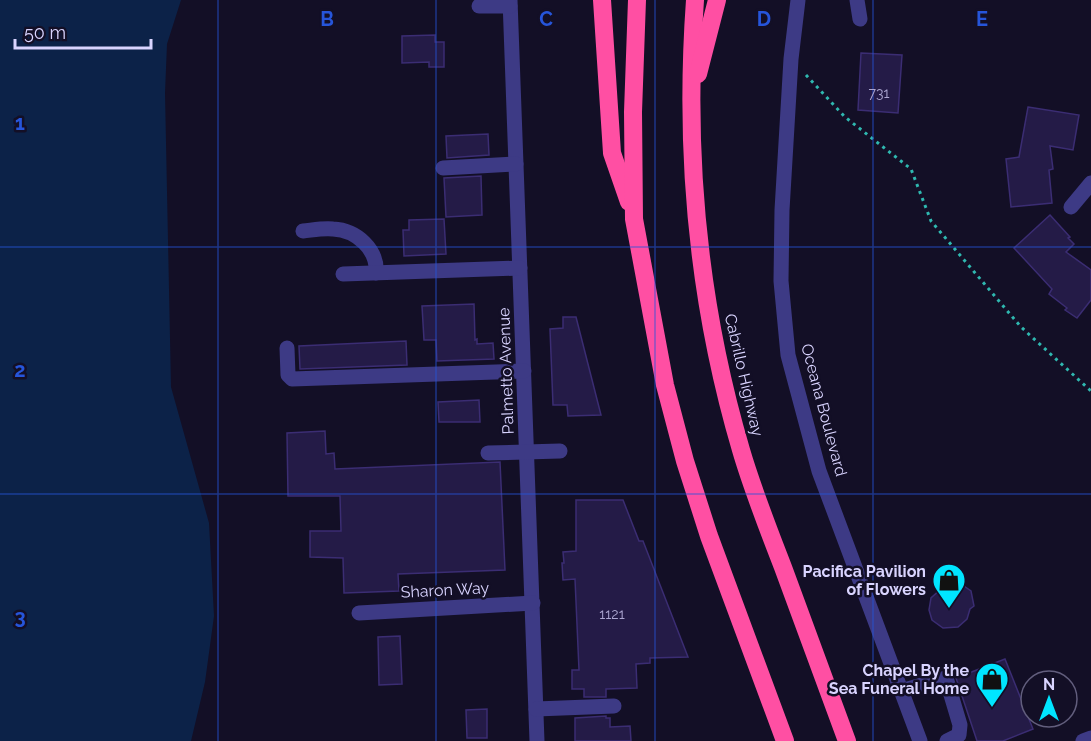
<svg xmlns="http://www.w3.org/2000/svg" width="1091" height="741" font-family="Raleway,sans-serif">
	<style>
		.water { fill: #0c2248 }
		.building { fill: #241b47; stroke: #3b2d73; stroke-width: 1.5 }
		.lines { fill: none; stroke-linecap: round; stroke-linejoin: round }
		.path { stroke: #2fb8b0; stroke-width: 3; stroke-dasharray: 3 4.5; stroke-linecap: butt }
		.minor { stroke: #3d3a85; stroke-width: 15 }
		.highway { stroke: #ff4fa3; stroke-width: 18 }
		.grid { fill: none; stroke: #2655da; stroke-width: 1.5; stroke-opacity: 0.55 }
		.labels { text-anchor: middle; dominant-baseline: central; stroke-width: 5; stroke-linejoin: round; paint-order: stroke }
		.number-label { font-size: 14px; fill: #aca6d1 }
		.street-label { font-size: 16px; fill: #d9d4ff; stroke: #130f26 }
		.poi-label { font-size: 16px; font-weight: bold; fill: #d9d4ff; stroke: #130f26; text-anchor: end }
		.grid-label { font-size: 20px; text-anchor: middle; font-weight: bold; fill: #2655da; stroke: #130f26; stroke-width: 5; stroke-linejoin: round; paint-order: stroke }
	</style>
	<rect width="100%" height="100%" fill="#130f26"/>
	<path class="water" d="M 0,0 L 181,0 L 167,44 L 165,93 L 171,387 L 209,523 L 214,616 L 205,682 L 191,741 L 0,741 Z"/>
	<g class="building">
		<path d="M 435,35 L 435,42 L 444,42 L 444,67 L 429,67 L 429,62 L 402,63 L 402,36 Z"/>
		<path d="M 861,53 L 902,55 L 898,113 L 858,110 Z"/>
		<path d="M 1028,107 L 1079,115 L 1073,150 L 1050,146 L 1053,169 L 1049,170 L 1052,203 L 1011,207 L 1006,159 L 1019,157 Z"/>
		<path d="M 488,134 L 489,155 L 447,158 L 446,136 Z"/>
		<path d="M 481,176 L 482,215 L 446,217 L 444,178 Z"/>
		<path d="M 1050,215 L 1070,237 L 1068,238 L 1074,244 L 1066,252 L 1091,270 L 1091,300 L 1077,318 L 1065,310 L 1067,308 L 1049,294 L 1052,289 L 1014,248 Z"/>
		<path d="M 444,219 L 446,254 L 404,256 L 403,230 L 409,230 L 409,220 Z"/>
		<path d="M 474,304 L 475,340 L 477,339 L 477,344 L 493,343 L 494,359 L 437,361 L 436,340 L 424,340 L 422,306 Z"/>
		<path d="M 563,317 L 576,317 L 601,415 L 568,416 L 567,405 L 553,405 L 550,329 L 563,328 Z"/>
		<path d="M 406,341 L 407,365 L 300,369 L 299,346 Z"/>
		<path d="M 479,400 L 480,422 L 439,422 L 438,402 Z"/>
		<path d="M 325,431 L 326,454 L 334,453 L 335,469 L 500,462 L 505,570 L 398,574 L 399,591 L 344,593 L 343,558 L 310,557 L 310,531 L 341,531 L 340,496 L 288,496 L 287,433 Z"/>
		<path d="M 576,500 L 623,500 L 639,541 L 643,541 L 688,657 L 650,658 L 650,663 L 636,664 L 637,688 L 606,689 L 606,697 L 584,697 L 584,689 L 572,689 L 572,670 L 579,670 L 575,579 L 563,580 L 562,563 L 564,563 L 563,552 L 576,551 Z"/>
		<path d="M 961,584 L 971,591 L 974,606 L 970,609 L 967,619 L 958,627 L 943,628 L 932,620 L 929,610 L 931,598 L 942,588 L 957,589 Z"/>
		<path d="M 400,636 L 402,684 L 379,685 L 378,637 Z"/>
		<path d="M 1005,659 L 1033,729 L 1003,741 L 977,741 L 956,678 Z"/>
		<path d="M 487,709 L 487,738 L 467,738 L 466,710 Z"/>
		<path d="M 606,716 L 606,718 L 610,718 L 610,727 L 630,726 L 631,741 L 575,741 L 575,718 Z"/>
	</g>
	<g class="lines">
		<path class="path" d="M 806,75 L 845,117 L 911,169 L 931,221 L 1021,327 L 1091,391"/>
		<g class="minor">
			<path d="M 510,0 L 537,741"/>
			<path d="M 798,0 L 791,59 L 782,210 L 781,281 L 788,355 L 819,471 L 920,741"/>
			<path d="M 857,0 L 860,19"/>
			<path d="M 479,6 L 510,6"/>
			<path d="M 443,168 L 516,164"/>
			<path d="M 1071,207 L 1091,183"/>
			<path d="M 303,231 C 313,230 323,228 333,229 C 357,230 378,250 376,273"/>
			<path d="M 343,274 L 520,268"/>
			<path d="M 287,348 L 288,375 L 292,379 L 524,371"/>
			<path d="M 488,453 L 560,451"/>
			<path d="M 359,613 L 533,603"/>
			<path d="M 901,691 L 946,678 L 960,725 L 959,735 L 947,741"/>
			<path d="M 536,709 L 614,706"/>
			<path d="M 1083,741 L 1091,738"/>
		</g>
		<g class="highway">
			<path d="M 602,0 L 612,153 L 629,202"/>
			<path d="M 637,0 L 633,112 L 634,219 L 665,385 L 685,461 L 709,536 L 785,741"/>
			<path d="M 695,0 C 684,152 698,304 741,450 C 753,491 769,531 784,570 C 805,627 826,684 847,741"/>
			<path d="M 698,74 L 717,0"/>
		</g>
	</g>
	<path class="grid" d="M 218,0 L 218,741M 436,0 L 436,741M 655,0 L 655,741M 873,0 L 873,741M 0,247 L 1091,247M 0,494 L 1091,494"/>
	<defs>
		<symbol id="shop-pin" viewBox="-11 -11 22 30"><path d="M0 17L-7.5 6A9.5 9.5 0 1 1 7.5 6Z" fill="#00e5ff" stroke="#130f26"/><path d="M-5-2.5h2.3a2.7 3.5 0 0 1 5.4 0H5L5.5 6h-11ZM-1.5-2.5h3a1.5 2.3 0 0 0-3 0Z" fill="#111"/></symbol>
	</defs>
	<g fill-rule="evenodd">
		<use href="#shop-pin" x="930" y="561" width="38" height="52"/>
		<use href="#shop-pin" x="973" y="660" width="38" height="52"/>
	</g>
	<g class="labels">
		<g class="number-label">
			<text x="879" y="93">731</text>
			<text x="612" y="614">1121</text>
		</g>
		<g class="street-label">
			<text transform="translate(506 371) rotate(-92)">Palmetto Avenue</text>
			<text transform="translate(744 375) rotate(77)">Cabrillo Highway</text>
			<text transform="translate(824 410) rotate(75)">Oceana Boulevard</text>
			<text transform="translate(445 590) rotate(-3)">Sharon Way</text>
		</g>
		<g class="poi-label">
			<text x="926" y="571">Pacifica Pavilion<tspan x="926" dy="18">of Flowers</tspan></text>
			<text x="969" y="670">Chapel By the<tspan x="969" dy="18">Sea Funeral Home</tspan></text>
		</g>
	</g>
	<g class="grid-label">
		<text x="327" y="26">B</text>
		<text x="546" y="26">C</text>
		<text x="764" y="26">D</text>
		<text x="982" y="26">E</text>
		<text x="20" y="130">1</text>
		<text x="20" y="377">2</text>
		<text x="20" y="624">3</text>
	</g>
	<g transform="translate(1049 699)"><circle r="28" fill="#130f26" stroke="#625e7d" stroke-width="1.5"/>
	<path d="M0-4.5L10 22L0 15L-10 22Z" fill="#00e5ff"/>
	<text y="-9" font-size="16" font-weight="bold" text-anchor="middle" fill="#d9d4ff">N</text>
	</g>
	<path d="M15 39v9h136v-9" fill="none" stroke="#d9d4ff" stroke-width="3"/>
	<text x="24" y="39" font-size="18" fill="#d9d4ff" stroke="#130f26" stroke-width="4.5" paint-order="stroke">50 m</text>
</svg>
